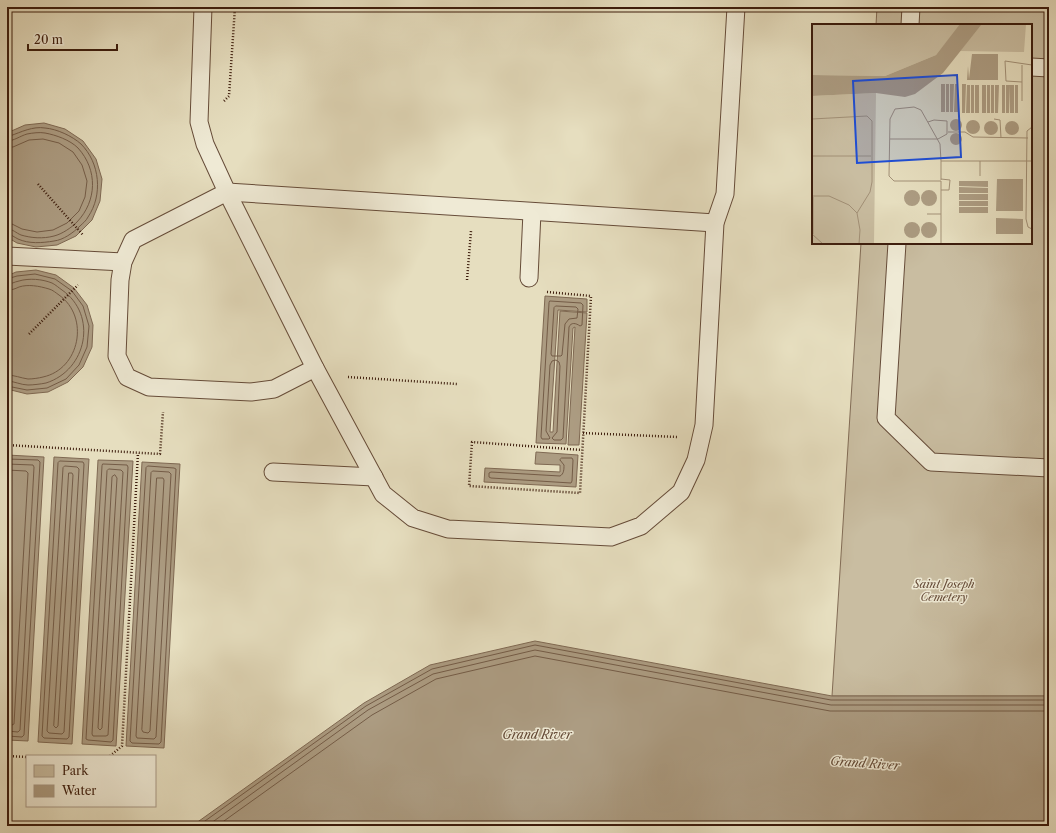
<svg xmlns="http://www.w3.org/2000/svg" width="1056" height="833" font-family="'Libre Caslon Text',serif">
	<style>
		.green { fill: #c9bda1; stroke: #826c56 }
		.water { fill: #ac9c82; stroke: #7f6953 }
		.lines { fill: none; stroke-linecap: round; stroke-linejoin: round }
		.shore { stroke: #745c47; stroke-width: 1 }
		.lane-casing { stroke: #664c39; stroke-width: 19 }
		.path { stroke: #3c1c0c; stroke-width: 2.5; stroke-dasharray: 1 2; stroke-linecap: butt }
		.lane { stroke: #efead5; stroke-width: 17 }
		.labels { text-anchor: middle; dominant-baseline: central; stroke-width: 3; stroke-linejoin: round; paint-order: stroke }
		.park-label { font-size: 11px; font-style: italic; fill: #664c39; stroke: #efead5 }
		.water-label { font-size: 12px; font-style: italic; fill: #634935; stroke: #efead5 }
		.inset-road { fill: none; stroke: #a29077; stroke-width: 1 }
		.view { fill: #1d4ed8; fill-opacity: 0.15; stroke: #1d4ed8; stroke-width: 2 }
		.inset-edge { fill: none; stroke: #3c1c0c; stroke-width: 2 }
	</style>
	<rect width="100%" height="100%" fill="#e6debf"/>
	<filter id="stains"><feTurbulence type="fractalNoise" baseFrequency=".005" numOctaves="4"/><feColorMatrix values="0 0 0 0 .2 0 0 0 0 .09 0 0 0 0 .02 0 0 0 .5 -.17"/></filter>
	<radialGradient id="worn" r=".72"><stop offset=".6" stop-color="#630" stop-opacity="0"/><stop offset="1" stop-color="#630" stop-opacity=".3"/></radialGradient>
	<path class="green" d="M 877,7 L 1049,7 L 1049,696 L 832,696 L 861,243 L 1031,243 L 1031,25 L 876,25 Z"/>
	<g class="water">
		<path d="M 44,123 L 65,129 L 83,141 L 96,159 L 102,179 L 100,201 L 92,220 L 76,236 L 57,245 L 36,247 L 17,243 L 7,237 L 7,133 L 25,125 Z"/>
		<path d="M 36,270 L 56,275 L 74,288 L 87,305 L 93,325 L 92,347 L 83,367 L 68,382 L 48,392 L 27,394 L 7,389 L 7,276 L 16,272 Z"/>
		<path d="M 545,296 L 587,299 L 587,312 L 558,310 L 550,432 L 553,432 L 560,311 L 587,313 L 579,445 L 568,445 L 575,327 L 573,328 L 566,444 L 536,443 Z"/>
		<path d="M 536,452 L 578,455 L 576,487 L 484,482 L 485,468 L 560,472 L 560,465 L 535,464 Z"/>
		<path d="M 7,455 L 44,457 L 28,741 L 7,740 Z"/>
		<path d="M 54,457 L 89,459 L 72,744 L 38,742 Z"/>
		<path d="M 98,460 L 133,461 L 116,746 L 82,744 Z"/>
		<path d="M 142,462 L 180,464 L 164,748 L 126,746 Z"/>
		<path d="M 535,641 L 832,696 L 1049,696 L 1049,826 L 192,826 L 364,703 L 430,665 Z"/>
	</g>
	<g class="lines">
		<g class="shore">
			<path d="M 7,136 L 10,136 C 21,132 33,126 45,128 C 57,129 72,136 81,144 C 100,163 103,195 88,217 C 86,221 83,223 80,226 C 73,233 63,240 54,241 C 42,243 29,244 18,239 C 14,237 11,234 7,234"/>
			<path d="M 7,141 C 14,141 20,136 27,134 C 32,133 40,132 45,133 C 56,135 70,140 78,148 C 98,170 97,201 77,222 C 71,228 62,234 54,236 C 43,239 31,238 21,235 C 16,233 13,229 7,229"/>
			<path d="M 7,147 L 13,147 L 29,140 L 43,139 L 59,143 L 73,152 L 82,165 L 87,181 L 85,197 L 79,211 L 67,223 L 53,230 L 37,232 L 22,229 L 12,224 L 7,223"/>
			<path d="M 7,279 L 17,276 L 35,274 L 55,279 L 72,291 L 83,306 L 89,326 L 87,347 L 79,365 L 66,379 L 47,388 L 27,390 L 7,386"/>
			<path d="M 7,285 C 11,284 14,282 19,281 C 29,278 42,279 52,283 C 56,285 59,288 62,290 C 98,315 87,370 46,383 C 41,384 33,385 28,385 C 21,385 14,381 7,381"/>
			<path d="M 7,291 C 11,290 15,289 19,287 C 28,284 39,286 49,289 C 53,290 56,293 59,295 C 90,317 80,369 43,377 C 39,378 33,379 28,379 C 21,378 14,375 7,375"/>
			<path d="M 550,301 L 581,303 L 583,305 L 582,325 L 580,326 C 576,323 571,322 569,327 L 563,438 L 561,440 L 554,440 L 552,438 L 557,432 L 560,366 L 559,362 L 556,360 L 552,361 L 550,365 L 546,431 L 550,438 L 549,439 L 542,439 L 541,437 L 549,303 Z"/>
			<path d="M 556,306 L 576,307 L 578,309 L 577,318 L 569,319 L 565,324 L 562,355 L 561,356 L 552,356 L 551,354 L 554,308 Z"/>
			<path d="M 562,458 L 572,458 L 573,460 L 572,481 L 571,483 L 491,478 L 489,477 L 489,473 L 491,472 L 560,476 C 564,474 564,469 564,465 L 560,460 Z"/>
			<path d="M 7,459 L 38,460 L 40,462 L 24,735 L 22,737 L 7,736"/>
			<path d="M 60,461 L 83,462 L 84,464 L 69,737 L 67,739 L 44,738 L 42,736 L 58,463 Z"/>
			<path d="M 7,464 L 33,465 L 34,467 L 20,730 L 18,732 L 7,731"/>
			<path d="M 103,464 L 127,465 L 128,467 L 113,740 L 111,742 L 88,740 L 86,739 L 102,466 Z"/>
			<path d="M 65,466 L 77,467 L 79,469 L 64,732 L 62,734 L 49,733 L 47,731 L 63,468 Z"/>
			<path d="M 148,466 L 174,468 L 176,469 L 161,742 L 159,744 L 132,743 L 130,741 L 146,468 Z"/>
			<path d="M 109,469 L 121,470 L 123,472 L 108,735 L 106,736 L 93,736 L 92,734 L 107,471 Z"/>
			<path d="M 7,470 L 26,471 L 28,473 L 14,724 L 12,725 L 7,725"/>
			<path d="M 153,471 L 169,472 L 171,474 L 156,737 L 154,739 L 137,738 L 136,736 L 151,473 Z"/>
			<path d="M 69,473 L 72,473 L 73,475 L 58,726 L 56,728 L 54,726 Z"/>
			<path d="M 115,475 L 117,478 L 102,728 L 100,730 L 98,728 L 112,477 Z"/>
			<path d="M 157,478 L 163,478 L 164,480 L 150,731 L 148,733 L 143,732 L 142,730 Z"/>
			<path d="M 198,826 L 366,706 L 432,669 L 535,645 L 831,700 L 1049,700"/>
			<path d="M 207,826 L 368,710 L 433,674 L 535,650 L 831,705 L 1049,705"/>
			<path d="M 217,826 L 372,715 L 436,679 L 535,656 L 830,711 L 1049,711"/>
		</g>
		<defs>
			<g id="lane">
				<path d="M 203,7 L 199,122 L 205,144 L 227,192 L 315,368 L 383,494 L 413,518 L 448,529 L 611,537 L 641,526 L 681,492 L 696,460 L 704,425 L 715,223 L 725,194 L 736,7"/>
				<path d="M 910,25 L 911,7"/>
				<path d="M 1031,67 L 1049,68"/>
				<path d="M 897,243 L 886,418 L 931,462 L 1049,468"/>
				<path d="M 7,256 L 123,262"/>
				<path d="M 529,278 L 532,212"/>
				<path d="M 315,368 L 274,389 L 251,392 L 149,387 L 127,377 L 117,356 L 120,280 L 123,262 L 133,240 L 227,192 L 715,223"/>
				<path d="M 273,472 L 374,477"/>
			</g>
		</defs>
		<use href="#lane" class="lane-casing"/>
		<g class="path">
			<path d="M 224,101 L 229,96 L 235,7"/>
			<path d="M 38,184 L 83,235 L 83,236"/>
			<path d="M 467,280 L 471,231"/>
			<path d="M 547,292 L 591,296 L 580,493 L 469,486 L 472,442 L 582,450"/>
			<path d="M 29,334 L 78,285"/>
			<path d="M 348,377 L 457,384"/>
			<path d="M 583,433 L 677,437"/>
			<path d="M 7,445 L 160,454 L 163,412"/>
			<path d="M 7,756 L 27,757"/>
			<path d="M 110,756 L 122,746 L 138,453"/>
		</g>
		<use href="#lane" class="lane"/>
	</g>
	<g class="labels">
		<g class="park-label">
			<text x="944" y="584">Saint Joseph<tspan x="944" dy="13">Cemetery</tspan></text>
		</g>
		<g class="water-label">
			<text x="537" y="734">Grand River</text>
			<text transform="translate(865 763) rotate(4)">Grand River</text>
		</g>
	</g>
	<g transform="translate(812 24)">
		<rect width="220" height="220" fill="#e6debf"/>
		<path d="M 0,0 L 149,0 L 124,31 L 73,52 L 0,51 ZM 170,0 L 214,0 L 212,28 L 148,27 ZM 64,69 L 62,220 L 0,220 L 0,72 Z" fill="#c9bda1"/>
		<path d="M 148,0 L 170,0 L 131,49 L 103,70 L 93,73 L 64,69 L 0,72 L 0,51 L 73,52 L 124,31 ZM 160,30 L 186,30 L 186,56 L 155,56 L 156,42 L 157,55 ZM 129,60 L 133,60 L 133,88 L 129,88 ZM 134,60 L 137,60 L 137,88 L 134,88 ZM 138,60 L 142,60 L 141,88 L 138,88 ZM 143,60 L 146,60 L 146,88 L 142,88 ZM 150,60 L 154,60 L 153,89 L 150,89 ZM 155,61 L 158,61 L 158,89 L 154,89 ZM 159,61 L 162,61 L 162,89 L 159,89 ZM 163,61 L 167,61 L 167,89 L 163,89 ZM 170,61 L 174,61 L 174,89 L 170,89 ZM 175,61 L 178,61 L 178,89 L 175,89 ZM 179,61 L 182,61 L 182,89 L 179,89 ZM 183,61 L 187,61 L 186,89 L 183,89 ZM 190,61 L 193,61 L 193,89 L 190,89 ZM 194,61 L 198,61 L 197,89 L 194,89 ZM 198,61 L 202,61 L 202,89 L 198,89 ZM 203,61 L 206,61 L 206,89 L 203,89 ZM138 101a6 6 0 1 1 12 0a6 6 0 1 1-12 0ZM154 103a7 7 0 1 1 14 0a7 7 0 1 1-14 0ZM172 104a7 7 0 1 1 14 0a7 7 0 1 1-14 0ZM193 104a7 7 0 1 1 14 0a7 7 0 1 1-14 0ZM138 115a6 6 0 1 1 12 0a6 6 0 1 1-12 0ZM 185,155 L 211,155 L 211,187 L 184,187 ZM 147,157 L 176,157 L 176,163 L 147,162 ZM 147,163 L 176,164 L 176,169 L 147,169 ZM92 174a8 8 0 1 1 16 0a8 8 0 1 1-16 0ZM109 174a8 8 0 1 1 16 0a8 8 0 1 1-16 0ZM 147,170 L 176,170 L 176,176 L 147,176 ZM 147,177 L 176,177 L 176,182 L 147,182 ZM 147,183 L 176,183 L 176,189 L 147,189 ZM 184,194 L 211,195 L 211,210 L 184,210 ZM109 206a8 8 0 1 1 16 0a8 8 0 1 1-16 0ZM92 206a8 8 0 1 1 16 0a8 8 0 1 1-16 0Z" fill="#ac9c82"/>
		<path class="inset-road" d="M 210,41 L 210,58 L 194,57 L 193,37 L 220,41M 210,58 L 210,77M 0,95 L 55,92 L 60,97 L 60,158 L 58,168 L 45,189M 182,95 L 188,96 L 189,114M 220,103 L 215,107 L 214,195 L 216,203 L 220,205M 136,108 L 153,108 L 161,113 L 216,114M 78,115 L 126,115 L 135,110 L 135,97 L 122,96 L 116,98M 0,132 L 59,132M 168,152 L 168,137M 129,156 L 129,137M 129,166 L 137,166 L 138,156 L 129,155M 0,172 L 17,172 L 37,181 L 45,189 L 48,206 L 47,220M 115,190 L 129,190M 0,210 L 11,220M 1,210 L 1,173M 129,220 L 129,157 L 82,157 L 77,152 L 78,95 L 83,85 L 102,83 L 109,86 L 128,120 L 129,137 L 220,137"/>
		<path class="view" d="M 145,51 L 149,133 L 45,139 L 41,57 Z"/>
		<rect width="220" height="220" class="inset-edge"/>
	</g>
	<rect width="1056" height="833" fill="none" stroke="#e6debf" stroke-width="24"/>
	<rect x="8" y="8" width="1040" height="817" fill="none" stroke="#3c1c0c" stroke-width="2"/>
	<rect x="12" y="12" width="1032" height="809" fill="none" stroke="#3c1c0c"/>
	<rect x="26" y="755" width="130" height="52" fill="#efead5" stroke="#a79885"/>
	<rect x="34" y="765" width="20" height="12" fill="#c9bda1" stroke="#a79885"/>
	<text x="62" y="775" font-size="12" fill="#3c1c0c">Park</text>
	<rect x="34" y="785" width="20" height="12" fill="#ac9c82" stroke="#a79885"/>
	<text x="62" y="795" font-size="12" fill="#3c1c0c">Water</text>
	<path d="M28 44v6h89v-6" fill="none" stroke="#3c1c0c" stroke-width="2"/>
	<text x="34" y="44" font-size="12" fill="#3c1c0c" stroke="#efead5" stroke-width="3" paint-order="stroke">20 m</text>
	<rect width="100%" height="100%" filter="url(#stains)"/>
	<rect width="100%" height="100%" fill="url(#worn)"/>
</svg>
